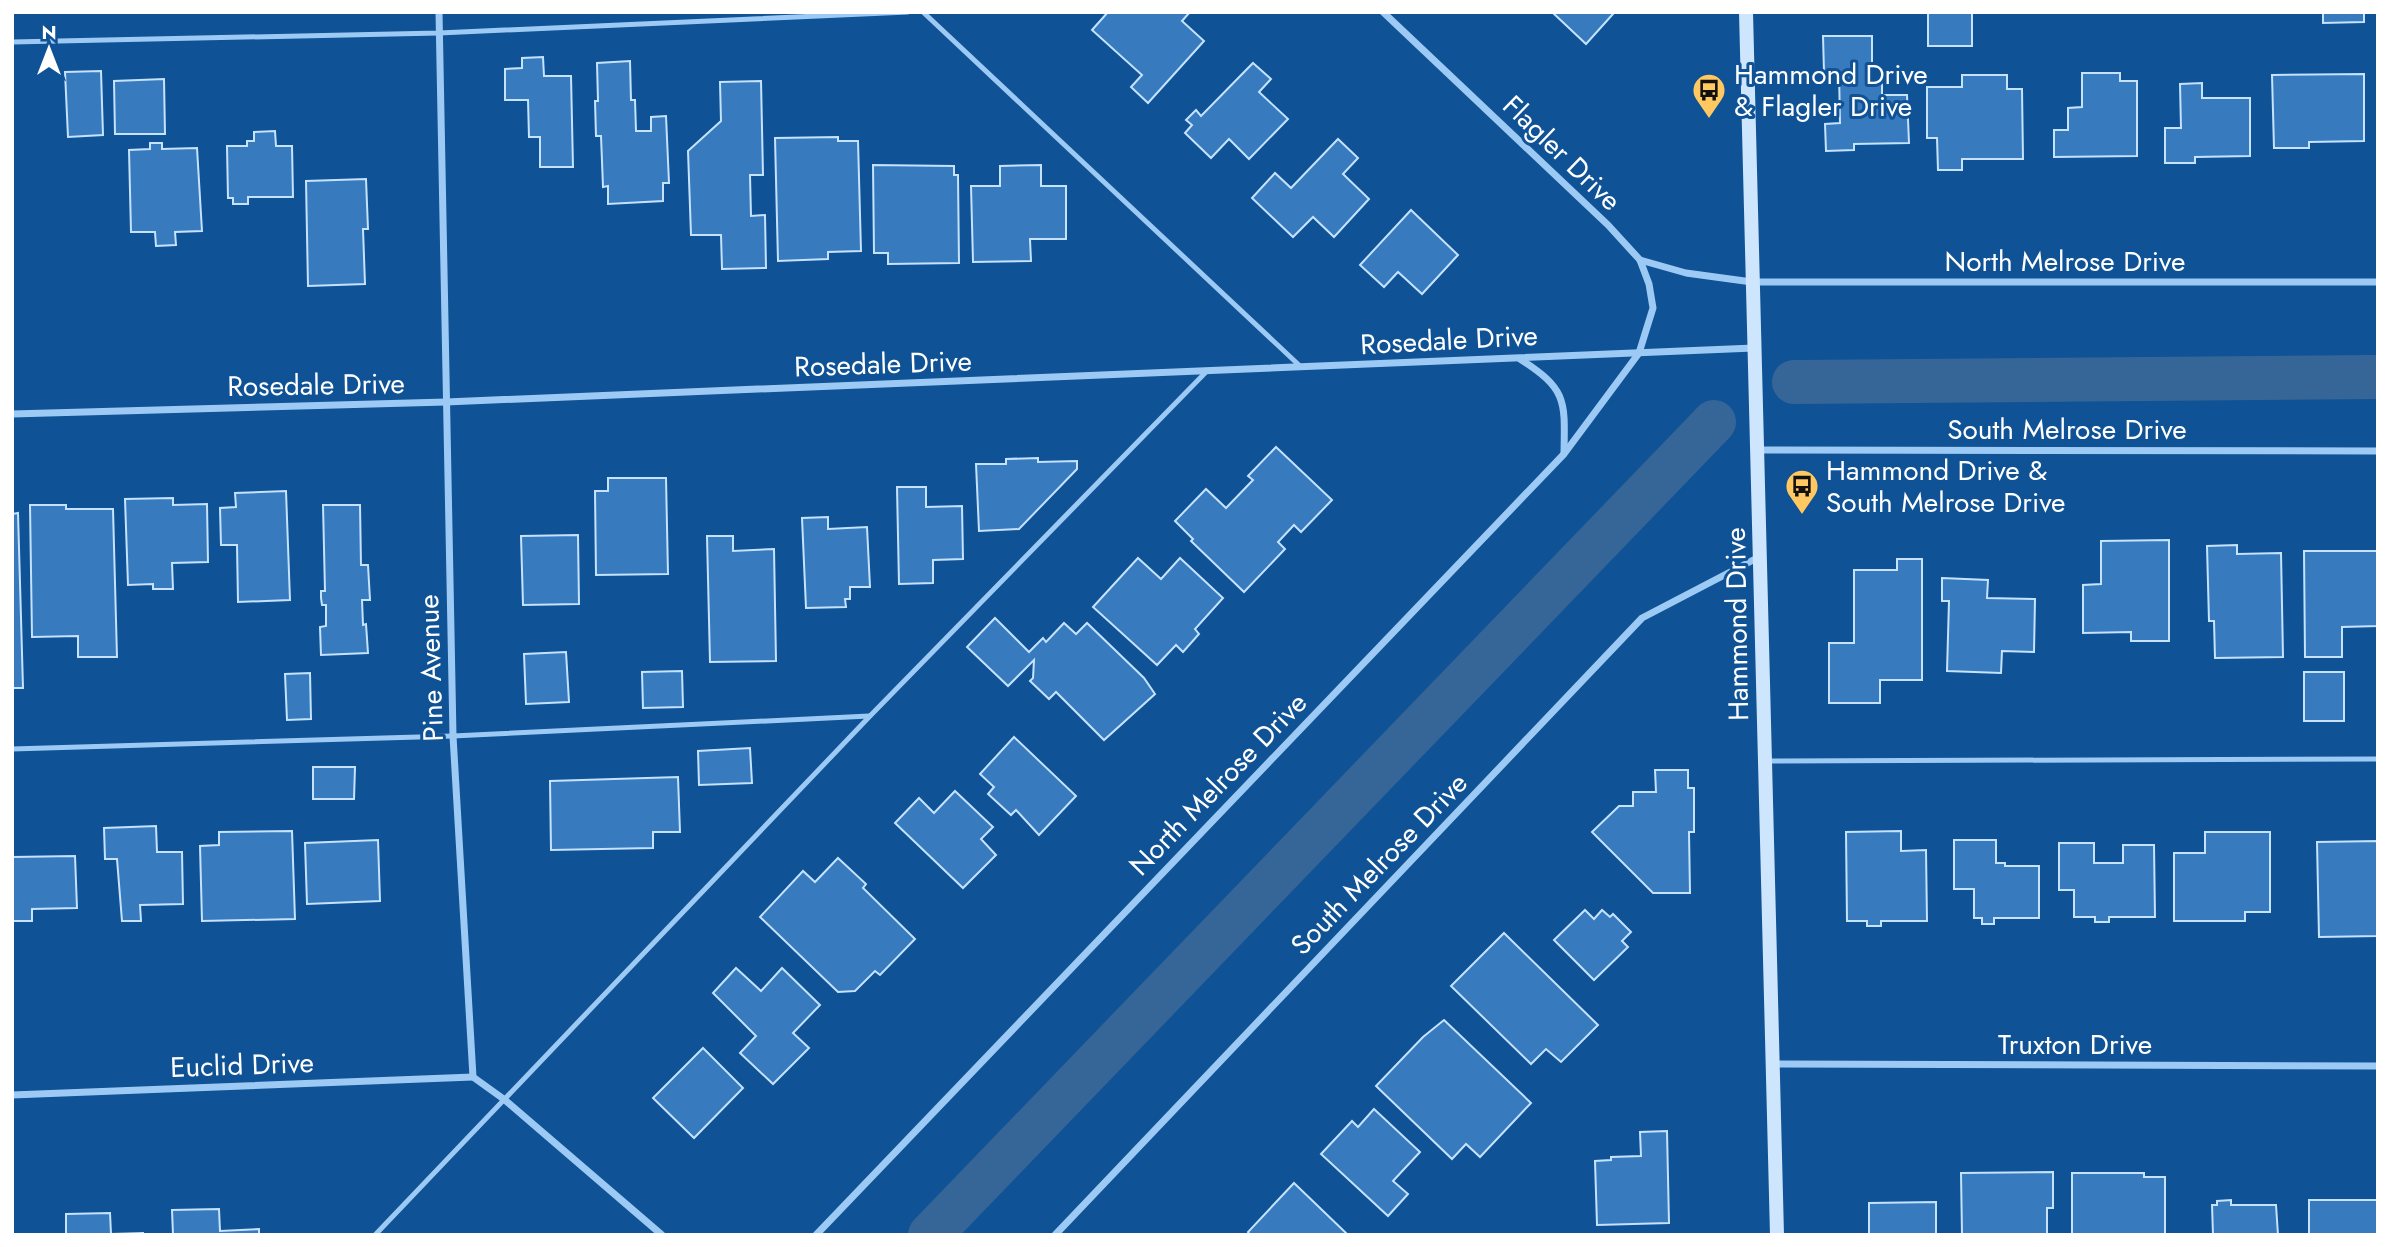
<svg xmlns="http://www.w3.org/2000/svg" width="2390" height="1247" font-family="Jost,sans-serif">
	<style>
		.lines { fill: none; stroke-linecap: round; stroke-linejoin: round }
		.canal { stroke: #366698; stroke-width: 44 }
		.building { fill: #377bbe; stroke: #c5e2fe; stroke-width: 2 }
		.lane { stroke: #9dcaf4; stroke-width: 5 }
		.street { stroke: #9dcaf4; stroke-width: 7 }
		.secondary { stroke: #cde5fd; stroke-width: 14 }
		.labels { text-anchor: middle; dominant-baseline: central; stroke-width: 6; stroke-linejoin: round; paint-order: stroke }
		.poi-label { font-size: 28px; fill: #fff; stroke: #0f5295; text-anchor: start }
		.street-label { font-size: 28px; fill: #fff; stroke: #0f5295 }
	</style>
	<rect width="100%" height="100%" fill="#0f5295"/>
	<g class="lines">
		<g class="canal">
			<path d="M 1794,382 L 2378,377"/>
			<path d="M 930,1235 L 1714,422"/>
		</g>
	</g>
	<g class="building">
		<path d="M 1108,12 L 1190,12 L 1182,21 L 1204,41 L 1148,103 L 1131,87 L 1142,75 L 1092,30 Z"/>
		<path d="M 1552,12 L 1611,12 L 1613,14 L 1586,44 Z"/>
		<rect x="1928" y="12" width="44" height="34"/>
		<path d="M 2323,12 L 2364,12 L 2364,22 L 2323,23 Z"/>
		<path d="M 1823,36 L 1872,36 L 1872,82 L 1882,82 L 1882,95 L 1907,95 L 1909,143 L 1854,144 L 1854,150 L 1826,151 L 1825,124 L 1840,123 L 1839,72 L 1824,72 Z"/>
		<path d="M 543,57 L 544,76 L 571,76 L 573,167 L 540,167 L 540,137 L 529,137 L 528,100 L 505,100 L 505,69 L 522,68 L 522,58 Z"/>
		<path d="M 630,61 L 631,100 L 635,100 L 636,131 L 651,131 L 651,117 L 666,116 L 669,183 L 663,183 L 663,201 L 608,204 L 608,186 L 603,187 L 601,136 L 596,136 L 595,101 L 598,101 L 597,63 Z"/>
		<path d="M 1253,63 L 1271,79 L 1259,92 L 1288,119 L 1249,159 L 1229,139 L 1211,158 L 1185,133 L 1192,125 L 1186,120 L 1196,110 L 1201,116 Z"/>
		<path d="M 101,71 L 103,135 L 68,137 L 65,72 Z"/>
		<path d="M 2082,73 L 2120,73 L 2120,81 L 2137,81 L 2137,156 L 2054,157 L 2054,130 L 2068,130 L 2068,108 L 2082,107 Z"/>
		<path d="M 2364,74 L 2364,141 L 2309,142 L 2309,148 L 2274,148 L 2272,75 Z"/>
		<path d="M 1962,75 L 2007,75 L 2007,89 L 2022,89 L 2023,159 L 1962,159 L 1962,170 L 1938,170 L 1937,138 L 1927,138 L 1927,87 L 1962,87 Z"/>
		<path d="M 164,79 L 165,134 L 115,134 L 114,81 Z"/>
		<path d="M 761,81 L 763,175 L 750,175 L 751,216 L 765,215 L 766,268 L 722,269 L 721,235 L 691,235 L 688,151 L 721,121 L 720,82 Z"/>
		<path d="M 2202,83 L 2202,98 L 2250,98 L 2250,156 L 2195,157 L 2195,163 L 2165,163 L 2165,128 L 2181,128 L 2180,84 Z"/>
		<path d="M 275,131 L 276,146 L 292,146 L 293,197 L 248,197 L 248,204 L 233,204 L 233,198 L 228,198 L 227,146 L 247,146 L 247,141 L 254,141 L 254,132 Z"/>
		<path d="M 838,137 L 838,141 L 858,141 L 861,251 L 828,252 L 828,259 L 778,261 L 775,138 Z"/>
		<path d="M 1338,139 L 1358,158 L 1343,174 L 1369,199 L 1334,237 L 1313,217 L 1293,237 L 1252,198 L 1275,173 L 1291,188 Z"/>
		<path d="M 150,143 L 162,143 L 162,149 L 197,148 L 202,231 L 175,232 L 176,245 L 156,246 L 155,232 L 131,232 L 129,150 L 150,149 Z"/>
		<path d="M 873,165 L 954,166 L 954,175 L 958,175 L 959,263 L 888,264 L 888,253 L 874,253 Z"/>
		<path d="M 1041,165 L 1041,186 L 1066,186 L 1066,239 L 1030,239 L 1031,261 L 973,262 L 971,186 L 1000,186 L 1000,166 Z"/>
		<path d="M 366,179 L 368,229 L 363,229 L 365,284 L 308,286 L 306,181 Z"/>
		<path d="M 1411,210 L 1458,255 L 1422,294 L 1398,272 L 1384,287 L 1360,265 Z"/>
		<path d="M 1276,447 L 1332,500 L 1301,532 L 1294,525 L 1278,542 L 1285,549 L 1244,592 L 1191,541 L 1193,539 L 1175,521 L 1206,489 L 1226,508 L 1253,480 L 1248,476 Z"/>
		<path d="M 1038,458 L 1038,462 L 1077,461 L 1077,469 L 1019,529 L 979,531 L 976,464 L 1006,464 L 1006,459 Z"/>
		<path d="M 608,478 L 666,478 L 668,574 L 596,575 L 595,491 L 608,491 Z"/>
		<path d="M 897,487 L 926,487 L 926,507 L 962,506 L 963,559 L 933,560 L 933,583 L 899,584 Z"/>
		<path d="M 286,491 L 290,600 L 238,602 L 237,545 L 221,545 L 220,508 L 236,507 L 235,493 Z"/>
		<path d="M 173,498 L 173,505 L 207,504 L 208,562 L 172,563 L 173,589 L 153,589 L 153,584 L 128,585 L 125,499 Z"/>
		<path d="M 30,505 L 66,505 L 66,509 L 113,509 L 117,657 L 78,657 L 78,636 L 32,637 Z"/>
		<path d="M 323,505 L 360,505 L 361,565 L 368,565 L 370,600 L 362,600 L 363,625 L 366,624 L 368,653 L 321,655 L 320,627 L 326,626 L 326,605 L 322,605 L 321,598 L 321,591 L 325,591 Z"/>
		<path d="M 18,513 L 23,688 L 12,688 L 12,514 Z"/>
		<path d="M 828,517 L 828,529 L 867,527 L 870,587 L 850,587 L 850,599 L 845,599 L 846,607 L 806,608 L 802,518 Z"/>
		<path d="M 578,535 L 579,604 L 523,605 L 521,536 Z"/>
		<path d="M 707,536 L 733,536 L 733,551 L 774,549 L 776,661 L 710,662 Z"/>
		<path d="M 2169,540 L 2169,641 L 2131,641 L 2131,632 L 2083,633 L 2083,585 L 2101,584 L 2101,541 Z"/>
		<path d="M 2237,545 L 2237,554 L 2281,553 L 2283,657 L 2215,658 L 2214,621 L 2209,621 L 2207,546 Z"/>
		<path d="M 2304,551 L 2378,551 L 2378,626 L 2342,627 L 2342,657 L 2305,657 Z"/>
		<path d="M 1138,558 L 1161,579 L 1180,558 L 1223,598 L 1195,629 L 1199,634 L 1183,652 L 1176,645 L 1157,665 L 1093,607 Z"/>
		<path d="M 1897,559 L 1922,559 L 1922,680 L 1880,680 L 1880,703 L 1829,703 L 1829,643 L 1854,643 L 1854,570 L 1897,570 Z"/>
		<path d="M 1942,578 L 1988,580 L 1987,598 L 2035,599 L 2034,652 L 2002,651 L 2001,673 L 1947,671 L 1949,601 L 1942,601 Z"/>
		<path d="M 995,618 L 1029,652 L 1043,638 L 1046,642 L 1064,623 L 1076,634 L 1087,623 L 1144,678 L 1155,694 L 1104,740 L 1056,692 L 1049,699 L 1030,681 L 1033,678 L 1034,660 L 1008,686 L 967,647 Z"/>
		<path d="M 566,652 L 569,702 L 526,704 L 524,654 Z"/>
		<path d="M 682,671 L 683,707 L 643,708 L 642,672 Z"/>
		<rect x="2304" y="672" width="40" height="49"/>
		<path d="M 310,673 L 311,719 L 287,720 L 285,674 Z"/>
		<path d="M 1014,737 L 1076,796 L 1039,835 L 1016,810 L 1011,815 L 988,794 L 994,787 L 980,774 Z"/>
		<path d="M 750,748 L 752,783 L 699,785 L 698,751 Z"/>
		<path d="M 313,767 L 355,767 L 354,799 L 313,799 Z"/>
		<path d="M 1655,770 L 1688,770 L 1688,788 L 1694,788 L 1694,832 L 1689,832 L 1690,893 L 1653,893 L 1592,832 L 1619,806 L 1633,806 L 1633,792 L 1656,792 Z"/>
		<path d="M 678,777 L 680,832 L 653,832 L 653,848 L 551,850 L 550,781 Z"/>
		<path d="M 955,791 L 993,827 L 981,839 L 996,855 L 963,888 L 895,823 L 919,798 L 934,813 Z"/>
		<path d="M 156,826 L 157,852 L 182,852 L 183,904 L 140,905 L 141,921 L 122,921 L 117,859 L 105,859 L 104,828 Z"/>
		<path d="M 292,831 L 295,919 L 202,921 L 200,846 L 219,845 L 219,832 Z"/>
		<path d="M 1901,831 L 1901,851 L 1926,850 L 1927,921 L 1881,921 L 1881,926 L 1867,926 L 1867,921 L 1847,921 L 1846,832 Z"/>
		<path d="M 2205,832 L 2270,832 L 2270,912 L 2245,912 L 2245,921 L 2174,921 L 2174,853 L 2205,853 Z"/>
		<path d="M 378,840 L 380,901 L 307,904 L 305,843 Z"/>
		<path d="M 1954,840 L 1996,840 L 1996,863 L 2005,863 L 2005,866 L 2039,866 L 2039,918 L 1994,918 L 1994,924 L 1982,924 L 1982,918 L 1974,918 L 1974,889 L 1954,889 Z"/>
		<path d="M 2378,841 L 2378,936 L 2319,937 L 2317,842 Z"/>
		<path d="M 2059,843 L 2094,843 L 2094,863 L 2123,863 L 2123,845 L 2154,845 L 2155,917 L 2109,917 L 2109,922 L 2095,922 L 2095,917 L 2074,917 L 2074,890 L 2059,890 Z"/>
		<path d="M 75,856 L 77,908 L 32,909 L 32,921 L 12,921 L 12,857 Z"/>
		<path d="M 838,858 L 866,884 L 863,888 L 915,939 L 880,975 L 875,971 L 855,991 L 838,992 L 760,917 L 803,871 L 815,882 Z"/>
		<path d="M 1585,910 L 1594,919 L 1602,910 L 1610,917 L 1613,914 L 1631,932 L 1622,941 L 1628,947 L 1594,980 L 1554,940 Z"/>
		<path d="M 1504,933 L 1598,1025 L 1561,1062 L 1546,1049 L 1531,1064 L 1451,986 Z"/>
		<path d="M 736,968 L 761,991 L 782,968 L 820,1005 L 793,1033 L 809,1048 L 773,1084 L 740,1053 L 756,1036 L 713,993 Z"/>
		<path d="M 1444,1020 L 1531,1103 L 1480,1157 L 1466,1144 L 1452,1159 L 1376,1086 L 1423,1037 Z"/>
		<path d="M 703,1048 L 743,1088 L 694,1138 L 653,1098 Z"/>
		<path d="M 1374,1109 L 1420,1152 L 1393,1181 L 1408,1194 L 1388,1216 L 1321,1154 L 1352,1121 L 1358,1127 Z"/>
		<path d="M 1667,1131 L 1669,1223 L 1597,1225 L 1595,1161 L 1611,1160 L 1611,1157 L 1641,1156 L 1640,1132 Z"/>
		<path d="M 2053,1172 L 2053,1208 L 2047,1208 L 2047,1235 L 1962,1235 L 1961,1173 Z"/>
		<path d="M 2072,1173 L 2144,1173 L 2144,1177 L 2165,1177 L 2165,1235 L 2072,1235 Z"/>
		<path d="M 1294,1183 L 1346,1233 L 1344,1235 L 1250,1235 L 1248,1232 Z"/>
		<path d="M 2231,1200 L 2231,1205 L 2276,1205 L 2278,1235 L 2213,1235 L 2212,1205 L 2217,1205 L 2217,1201 Z"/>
		<rect x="2309" y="1200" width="69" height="35"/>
		<path d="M 1936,1202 L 1936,1235 L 1869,1235 L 1869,1203 Z"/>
		<path d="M 219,1209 L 220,1231 L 259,1229 L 259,1235 L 173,1235 L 172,1210 Z"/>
		<path d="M 110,1213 L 111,1234 L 143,1233 L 143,1235 L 66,1235 L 66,1214 Z"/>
	</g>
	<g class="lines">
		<g class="lane">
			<path d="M 923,12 L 1301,367"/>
			<path d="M 12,42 L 439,33 L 908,12"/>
			<path d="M 12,749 L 453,736 L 869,716"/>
			<path d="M 1765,761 L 2378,759"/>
			<path d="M 375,1235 L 870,716 L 1206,372"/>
		</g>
		<g class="street">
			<path d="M 439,12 L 453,736 L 473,1077 L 505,1100 L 662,1235"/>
			<path d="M 1640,260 L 1686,273 L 1752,282 L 2378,282"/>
			<path d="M 1520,359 C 1567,389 1565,400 1564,453"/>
			<path d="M 12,414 L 446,402 L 1754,348"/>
			<path d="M 1757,450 L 2378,451"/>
			<path d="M 1773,1064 L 2378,1066"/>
			<path d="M 12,1095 L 473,1077"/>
			<path d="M 816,1235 L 1564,454 L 1639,353 L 1653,308 L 1649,284 L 1640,260 L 1608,225 L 1383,12"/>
			<path d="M 1055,1235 L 1642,618 L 1759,557"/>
		</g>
		<path class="secondary" d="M 1746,12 L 1777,1235"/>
	</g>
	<defs>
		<symbol id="bus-pin" viewBox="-11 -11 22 30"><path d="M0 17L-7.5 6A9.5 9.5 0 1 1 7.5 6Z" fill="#ffc860" stroke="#0f5295"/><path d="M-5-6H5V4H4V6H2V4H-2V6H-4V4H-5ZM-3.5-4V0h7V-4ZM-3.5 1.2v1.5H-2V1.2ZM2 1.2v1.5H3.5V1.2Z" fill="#111"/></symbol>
	</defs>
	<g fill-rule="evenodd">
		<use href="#bus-pin" x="1690" y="71" width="38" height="52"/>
		<use href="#bus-pin" x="1783" y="467" width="38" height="52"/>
	</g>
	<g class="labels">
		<g class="poi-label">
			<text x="1734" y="74">Hammond Drive<tspan x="1734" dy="32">&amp; Flagler Drive</tspan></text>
			<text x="1826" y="470">Hammond Drive &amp;<tspan x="1826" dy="32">South Melrose Drive</tspan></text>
		</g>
		<g class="street-label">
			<text transform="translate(1562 153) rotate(44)">Flagler Drive</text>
			<text x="2065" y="261">North Melrose Drive</text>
			<text transform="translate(1449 340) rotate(-3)">Rosedale Drive</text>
			<text transform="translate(883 364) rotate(-2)">Rosedale Drive</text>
			<text transform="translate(316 385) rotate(-1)">Rosedale Drive</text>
			<text x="2067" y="429">South Melrose Drive</text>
			<text transform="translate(1737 624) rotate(-91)">Hammond Drive</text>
			<text transform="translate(431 668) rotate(-92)">Pine Avenue</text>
			<text transform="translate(1218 784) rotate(-46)">North Melrose Drive</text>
			<text transform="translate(1379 864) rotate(-46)">South Melrose Drive</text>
			<text x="2075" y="1044">Truxton Drive</text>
			<text transform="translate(242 1065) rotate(-2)">Euclid Drive</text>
		</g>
	</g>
	<rect width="2390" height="1247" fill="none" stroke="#ffffff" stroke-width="28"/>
	<g transform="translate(49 49)" stroke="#0f5295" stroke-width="5" paint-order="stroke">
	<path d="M0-5L12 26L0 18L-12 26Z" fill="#ffffff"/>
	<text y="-10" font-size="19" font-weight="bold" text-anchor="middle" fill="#ffffff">N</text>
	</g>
</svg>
